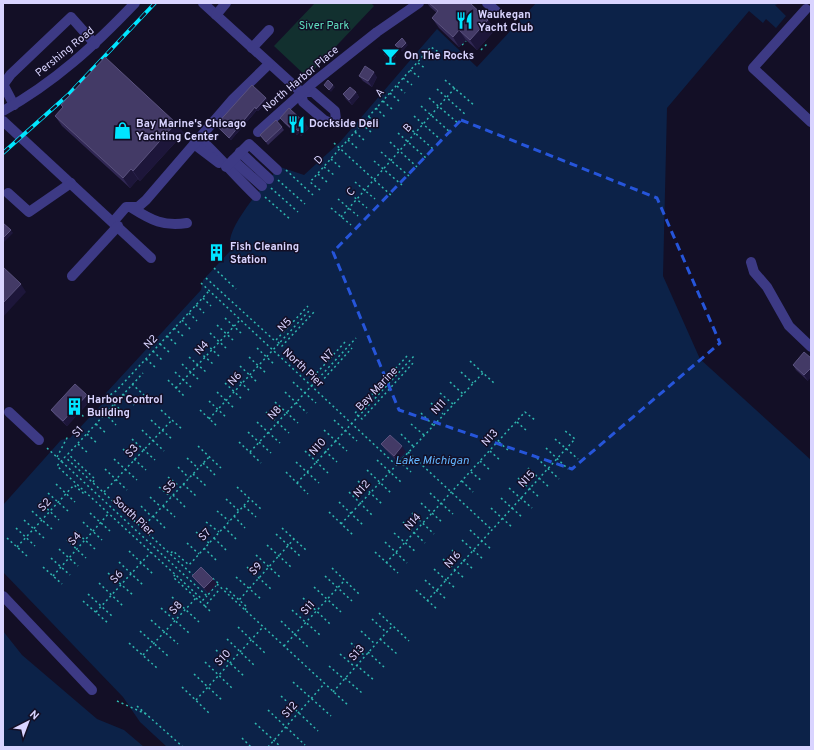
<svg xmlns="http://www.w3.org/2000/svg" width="814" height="750" font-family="Overpass,sans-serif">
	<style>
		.green { fill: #12302f }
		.water { fill: #0c2248 }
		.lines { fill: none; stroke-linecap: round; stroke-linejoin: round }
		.path { stroke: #2fb8b0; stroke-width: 1.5; stroke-dasharray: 2 3; stroke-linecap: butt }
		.minor { stroke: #3d3a85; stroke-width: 10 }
		.rail-casing { stroke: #00e5ff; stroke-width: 4 }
		.rail { stroke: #130f26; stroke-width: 2.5; stroke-dasharray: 8; stroke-linecap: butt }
		.wall { fill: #312854 }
		.shaded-wall { fill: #1d163a }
		.building { fill: #433a66; stroke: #5a527e }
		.marked { fill: none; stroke: #2655da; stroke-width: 3; stroke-dasharray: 8 5; stroke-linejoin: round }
		.labels { text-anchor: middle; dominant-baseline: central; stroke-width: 3; stroke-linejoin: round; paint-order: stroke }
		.poi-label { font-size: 11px; font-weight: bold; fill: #d9d4ff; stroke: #130f26; text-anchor: start }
		.park-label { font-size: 11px; fill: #5fe0c0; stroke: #130f26 }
		.street-label { font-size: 11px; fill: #d9d4ff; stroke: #130f26 }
		.water-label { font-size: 12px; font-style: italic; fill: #62b6ff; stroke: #130f26 }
	</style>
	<rect width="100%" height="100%" fill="#130f26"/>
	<path class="green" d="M 315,3 L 371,3 L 374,6 L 307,77 L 274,46 Z"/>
	<g class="water">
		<path d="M 536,3 L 781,3 L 775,5 L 786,16 L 776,28 L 766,19 L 763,23 L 749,11 L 667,108 L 663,276 L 700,359 L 811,460 L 811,747 L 167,747 L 140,722 L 123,697 L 3,572 L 3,505 L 61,440 L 70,438 L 104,402 L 106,393 L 201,290 L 203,280 L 232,249 C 231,246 229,243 230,240 C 233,220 265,183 280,167 L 304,175 L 340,142 L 437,29 L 477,67 Z"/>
		<path d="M 3,631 L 22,655 L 97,719 L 124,730 L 144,747 L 3,747 Z"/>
	</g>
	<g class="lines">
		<g class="path">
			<path d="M 462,45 L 466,41"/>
			<path d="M 485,46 L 487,44"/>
			<path d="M 481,50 L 483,48"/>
			<path d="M 424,55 L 432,61"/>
			<path d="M 418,63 L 426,69"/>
			<path d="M 410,70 L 419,77"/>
			<path d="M 403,78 L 412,85"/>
			<path d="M 445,80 L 475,106"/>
			<path d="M 397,86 L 405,93"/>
			<path d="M 437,89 L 466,115"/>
			<path d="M 390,93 L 399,101"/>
			<path d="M 429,98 L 459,124"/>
			<path d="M 383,101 L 392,109"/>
			<path d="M 421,106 L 451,133"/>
			<path d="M 376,108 L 385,117"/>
			<path d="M 414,116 L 441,140"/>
			<path d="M 369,117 L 378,124"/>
			<path d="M 362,124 L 371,132"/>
			<path d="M 405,124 L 433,149"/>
			<path d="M 355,132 L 364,140"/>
			<path d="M 398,133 L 426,158"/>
			<path d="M 348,140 L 357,148"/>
			<path d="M 390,142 L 417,167"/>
			<path d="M 334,143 L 393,197"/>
			<path d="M 381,152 L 409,176"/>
			<path d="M 331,159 L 340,167"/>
			<path d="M 374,161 L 402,185"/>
			<path d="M 324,167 L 334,175"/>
			<path d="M 286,170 L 313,195"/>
			<path d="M 318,174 L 327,182"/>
			<path d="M 278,180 L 305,204"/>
			<path d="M 355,182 L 375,199"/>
			<path d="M 271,188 L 298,212"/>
			<path d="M 320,190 L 310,182 L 431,47 L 440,53"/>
			<path d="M 347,191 L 367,208"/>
			<path d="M 265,197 L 291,220"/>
			<path d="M 338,199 L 358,216"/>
			<path d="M 331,208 L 351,225"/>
			<path d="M 341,217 L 455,88"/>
			<path d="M 214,268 L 236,289"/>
			<path d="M 206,278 L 275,341 L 308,306"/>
			<path d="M 201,283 L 395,464"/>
			<path d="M 203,298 L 211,306"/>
			<path d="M 196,305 L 204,313"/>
			<path d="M 189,313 L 197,321"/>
			<path d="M 225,318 L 242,334"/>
			<path d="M 182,320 L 190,329"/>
			<path d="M 217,325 L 234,341"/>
			<path d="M 174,328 L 183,336"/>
			<path d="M 210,333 L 227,349"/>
			<path d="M 167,336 L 176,344"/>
			<path d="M 203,341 L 220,357"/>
			<path d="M 278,342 L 282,346 L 314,312"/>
			<path d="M 345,342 L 314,376 L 321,382 L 352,348"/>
			<path d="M 160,344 L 169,352"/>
			<path d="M 257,348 L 275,365"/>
			<path d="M 196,349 L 213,364"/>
			<path d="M 153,351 L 162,360"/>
			<path d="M 407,356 L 355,413 L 362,419 L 414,362"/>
			<path d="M 189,357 L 206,372"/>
			<path d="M 249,357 L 267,374"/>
			<path d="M 146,359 L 155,367"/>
			<path d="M 470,361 L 494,383"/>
			<path d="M 182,364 L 199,380"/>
			<path d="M 240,366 L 258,383"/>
			<path d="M 175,372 L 192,388"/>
			<path d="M 461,372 L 473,383"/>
			<path d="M 233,375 L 251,392"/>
			<path d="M 168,380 L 184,396"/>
			<path d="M 293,382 L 316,403"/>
			<path d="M 450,382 L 463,394"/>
			<path d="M 225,383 L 243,400"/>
			<path d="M 132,384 L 144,395"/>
			<path d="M 176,388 L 240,320"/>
			<path d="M 217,392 L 235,409"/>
			<path d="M 285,392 L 307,413"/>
			<path d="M 440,393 L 453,404"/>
			<path d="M 123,394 L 134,405"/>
			<path d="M 102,400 L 116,391 L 209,291"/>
			<path d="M 209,401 L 227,418"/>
			<path d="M 275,402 L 298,423"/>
			<path d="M 431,403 L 443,414"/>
			<path d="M 114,404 L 126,415"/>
			<path d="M 161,410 L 183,430"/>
			<path d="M 200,410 L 218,427"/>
			<path d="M 266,412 L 289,433"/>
			<path d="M 105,413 L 116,425"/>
			<path d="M 421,413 L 433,425"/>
			<path d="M 82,415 L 85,418"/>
			<path d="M 209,419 L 309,311"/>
			<path d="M 151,420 L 173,440"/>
			<path d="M 334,420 L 357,441"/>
			<path d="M 257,422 L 280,443"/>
			<path d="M 517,422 L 527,431"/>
			<path d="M 96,424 L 107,434"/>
			<path d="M 411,424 L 424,435"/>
			<path d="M 142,430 L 164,451"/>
			<path d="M 324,430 L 347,451"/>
			<path d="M 248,432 L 271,453"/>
			<path d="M 87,434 L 98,444"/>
			<path d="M 401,434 L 413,446"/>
			<path d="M 132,439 L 155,460"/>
			<path d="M 555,439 L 578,459"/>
			<path d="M 239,442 L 261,463"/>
			<path d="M 499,442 L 509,451"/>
			<path d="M 78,444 L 88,453"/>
			<path d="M 198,446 L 221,468"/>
			<path d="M 47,448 L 207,596 L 218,583 L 211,577"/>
			<path d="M 546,448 L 568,469"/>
			<path d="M 123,449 L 146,470"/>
			<path d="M 305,451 L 328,473"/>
			<path d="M 325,451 L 337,462"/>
			<path d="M 490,451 L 501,461"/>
			<path d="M 250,452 L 356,338"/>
			<path d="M 408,452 L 491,529"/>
			<path d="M 57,457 L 68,436"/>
			<path d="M 187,458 L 198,468"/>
			<path d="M 537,458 L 559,479"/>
			<path d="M 114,459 L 137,480"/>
			<path d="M 377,460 L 401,482"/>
			<path d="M 399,461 L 411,472"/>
			<path d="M 480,461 L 491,471"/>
			<path d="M 296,462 L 319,483"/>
			<path d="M 203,463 L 215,475"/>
			<path d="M 178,467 L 189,478"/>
			<path d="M 528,468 L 550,488"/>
			<path d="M 105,469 L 127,490"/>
			<path d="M 367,470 L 391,493"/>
			<path d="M 286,472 L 308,494"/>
			<path d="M 471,472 L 482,481"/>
			<path d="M 193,474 L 206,486"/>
			<path d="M 168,477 L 180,487"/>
			<path d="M 518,478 L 540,498"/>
			<path d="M 358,481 L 382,504"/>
			<path d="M 462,481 L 473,492"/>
			<path d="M 93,482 L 95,479 L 68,454 L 143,373"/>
			<path d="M 297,483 L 414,356"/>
			<path d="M 56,484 L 75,502"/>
			<path d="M 183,484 L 196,496"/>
			<path d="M 159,487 L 171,497"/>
			<path d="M 237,487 L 262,510"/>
			<path d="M 509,488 L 532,508"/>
			<path d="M 104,492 L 172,420"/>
			<path d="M 349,492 L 372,515"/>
			<path d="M 48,493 L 68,511"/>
			<path d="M 430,493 L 453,514"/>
			<path d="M 173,495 L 185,507"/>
			<path d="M 150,497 L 161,507"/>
			<path d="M 501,498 L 523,518"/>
			<path d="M 226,499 L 239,511"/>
			<path d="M 40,502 L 59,520"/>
			<path d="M 339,502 L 363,525"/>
			<path d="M 421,503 L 443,523"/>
			<path d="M 141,506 L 152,517"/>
			<path d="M 163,506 L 175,517"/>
			<path d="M 244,506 L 256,517"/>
			<path d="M 491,508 L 513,528"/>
			<path d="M 32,511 L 52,529"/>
			<path d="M 217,511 L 229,521"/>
			<path d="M 329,512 L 353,535"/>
			<path d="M 90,513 L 110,531"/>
			<path d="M 412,513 L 434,534"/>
			<path d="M 153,516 L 165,528"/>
			<path d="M 234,516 L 245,528"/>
			<path d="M 24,520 L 44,538"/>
			<path d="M 83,522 L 102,540"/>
			<path d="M 206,522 L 219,532"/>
			<path d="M 403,522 L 425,543"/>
			<path d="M 341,524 L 483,373"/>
			<path d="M 224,527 L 236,539"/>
			<path d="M 16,528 L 35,546"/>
			<path d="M 142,528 L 209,457"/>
			<path d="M 282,528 L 306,550"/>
			<path d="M 470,530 L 492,550"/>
			<path d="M 75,531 L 95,549"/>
			<path d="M 196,532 L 209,543"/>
			<path d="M 394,533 L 416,552"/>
			<path d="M 276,534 L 301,557"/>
			<path d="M 7,538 L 27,556"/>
			<path d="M 214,538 L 226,550"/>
			<path d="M 67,540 L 86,558"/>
			<path d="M 462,540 L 484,560"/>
			<path d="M 385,542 L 407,563"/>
			<path d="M 187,543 L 199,554"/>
			<path d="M 267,545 L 291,567"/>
			<path d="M 17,547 L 74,485 L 83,493 L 84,491"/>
			<path d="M 204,548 L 216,560"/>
			<path d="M 59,549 L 78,566"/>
			<path d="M 452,550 L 474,570"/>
			<path d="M 129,551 L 153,574"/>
			<path d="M 375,552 L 398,573"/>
			<path d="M 171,553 L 173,551 L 189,565 L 250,499"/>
			<path d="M 256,555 L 281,578"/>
			<path d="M 51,558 L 70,575"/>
			<path d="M 443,559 L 465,579"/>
			<path d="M 119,562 L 143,585"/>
			<path d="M 386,563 L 525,412 L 536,421"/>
			<path d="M 43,567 L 62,584"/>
			<path d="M 247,567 L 271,589"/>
			<path d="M 332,568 L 359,594"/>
			<path d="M 434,569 L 456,589"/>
			<path d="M 108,573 L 133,595"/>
			<path d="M 53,576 L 109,513"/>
			<path d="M 194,576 L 65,457 L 57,466 L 203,600 L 207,596"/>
			<path d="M 325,576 L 352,601"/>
			<path d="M 236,577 L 261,599"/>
			<path d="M 425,580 L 447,600"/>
			<path d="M 99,583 L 123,606"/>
			<path d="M 217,584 L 349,706"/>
			<path d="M 314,587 L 341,612"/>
			<path d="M 226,588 L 239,600"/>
			<path d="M 416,590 L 438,610"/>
			<path d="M 88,594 L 113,617"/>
			<path d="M 172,597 L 199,622"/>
			<path d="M 196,598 L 205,606 L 219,590"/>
			<path d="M 303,598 L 330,624"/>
			<path d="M 83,601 L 108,623"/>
			<path d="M 427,601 L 575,439 L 564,430"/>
			<path d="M 205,606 L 210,611"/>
			<path d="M 161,608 L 189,633"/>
			<path d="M 245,610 L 247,607 L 239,600 L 294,539"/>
			<path d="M 292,610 L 320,635"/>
			<path d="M 96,612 L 151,552"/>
			<path d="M 379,613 L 409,641"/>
			<path d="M 372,619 L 386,632"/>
			<path d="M 151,620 L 178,644"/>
			<path d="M 281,621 L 308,647"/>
			<path d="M 238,627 L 266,654"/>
			<path d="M 140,631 L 168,656"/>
			<path d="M 361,631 L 375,644"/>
			<path d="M 227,639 L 255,666"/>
			<path d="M 380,639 L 397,654"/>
			<path d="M 129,643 L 157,668"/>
			<path d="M 351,643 L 365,656"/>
			<path d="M 284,646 L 345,580"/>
			<path d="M 216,650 L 245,677"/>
			<path d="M 368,652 L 385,668"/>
			<path d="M 340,654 L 355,667"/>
			<path d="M 143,655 L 196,598 L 173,577 L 175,575"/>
			<path d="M 205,662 L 233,689"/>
			<path d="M 356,665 L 374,680"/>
			<path d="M 329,666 L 344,679"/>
			<path d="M 194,674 L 223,701"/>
			<path d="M 345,678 L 362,693"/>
			<path d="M 293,682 L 331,716"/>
			<path d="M 182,687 L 210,714"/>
			<path d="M 333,692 L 393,625"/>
			<path d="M 281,696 L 318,731"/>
			<path d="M 196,700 L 262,628"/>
			<path d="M 117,701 L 146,714 L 183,747"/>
			<path d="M 137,706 L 146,714"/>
			<path d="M 268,710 L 305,745"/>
			<path d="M 255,723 L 281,747"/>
			<path d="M 242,738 L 251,747"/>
			<path d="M 268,747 L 324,684"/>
		</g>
		<g class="minor">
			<path d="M 203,3 L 301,92 L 303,102 L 324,120 L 331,123 L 336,120 L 335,111 L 313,92 L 301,92"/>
			<path d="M 487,3 L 496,11"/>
			<path d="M 806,9 L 753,68 L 811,122"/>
			<path d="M 216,15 L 226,3"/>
			<path d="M 252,48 L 269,30"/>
			<path d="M 3,84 L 14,105"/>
			<path d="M 3,85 L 11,74 L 71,17 L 95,44"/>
			<path d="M 3,111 C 55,82 94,46 135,3"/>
			<path d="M 3,121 L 151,258"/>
			<path d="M 258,132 L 314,82 L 377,32 L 419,3"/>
			<path d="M 199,138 C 219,156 236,177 256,196"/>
			<path d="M 194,144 L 219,163"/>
			<path d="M 240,152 L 269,179"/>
			<path d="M 233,160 L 262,186"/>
			<path d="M 226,167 L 249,144 L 277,170"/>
			<path d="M 8,193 L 29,212 L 71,183"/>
			<path d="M 132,208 C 151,220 164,227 187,223"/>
			<path d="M 113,222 L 126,207 L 138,207 L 146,200 L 233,99 L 269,64"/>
			<path d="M 751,262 L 754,272 L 767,287 L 789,326 L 811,347"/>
			<path d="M 72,276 L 118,226"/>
			<path d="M 9,412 L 39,440"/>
			<path d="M 3,596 L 92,690"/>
		</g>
		<defs>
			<path id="rail" d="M 3,153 L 68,95 L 155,3"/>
		</defs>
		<use href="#rail" class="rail-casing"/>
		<use href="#rail" class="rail"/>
	</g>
	<g class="wall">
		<path d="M 427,3 L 444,3 L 445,4 L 488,20 L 495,30 L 477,50 L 466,40 L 459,47 L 439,28 L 432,18 L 437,13 L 430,7 Z"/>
		<path d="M 384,54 L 394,54 L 396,56 L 391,62 Z"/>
		<path d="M 359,76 L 377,77 L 372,87 L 363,81 Z"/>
		<path d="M 356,92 L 359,97 L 352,105 L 346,99 L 343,94 Z"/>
		<path d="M 266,98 L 268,101 L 258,111 L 257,110 L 231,140 L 217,127 L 216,125 Z"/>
		<path d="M 61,105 L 184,133 L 140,181 L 138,179 L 130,188 L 62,126 L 55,116 L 63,107 Z"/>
		<path d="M 280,118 L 309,128 L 301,136 L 299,133 L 297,135 L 284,123 Z"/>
		<path d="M 282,127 L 284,130 L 268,145 L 260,135 Z"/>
		<path d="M 804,352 L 808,381 L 796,370 L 793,365 Z"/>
		<path d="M 87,395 L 91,400 L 67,426 L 55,415 L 51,410 Z"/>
		<path d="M 381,444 L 406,452 L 397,461 L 385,449 Z"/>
		<path d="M 192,576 L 217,584 L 208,593 L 196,581 Z"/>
	</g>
	<g class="shaded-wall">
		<path d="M 488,20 L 495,30 L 477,50 L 470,40 Z"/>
		<path d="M 459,30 L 466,40 L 459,47 L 453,37 Z"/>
		<path d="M 406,43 L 408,45 L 402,52 L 400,49 Z"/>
		<path d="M 374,72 L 377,77 L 372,87 L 368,81 Z"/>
		<path d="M 333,85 L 335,87 L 331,92 L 329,90 Z"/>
		<path d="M 356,92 L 359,97 L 352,105 L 349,100 Z"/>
		<path d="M 266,98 L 268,101 L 258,111 L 256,109 Z"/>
		<path d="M 255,107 L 257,110 L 231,140 L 229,138 Z"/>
		<path d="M 176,123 L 184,133 L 140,181 L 133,171 Z"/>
		<path d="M 305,123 L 309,128 L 301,136 L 298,131 Z"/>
		<path d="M 295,128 L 299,133 L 297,135 L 293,130 Z"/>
		<path d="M 131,169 L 138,179 L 130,188 L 123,178 Z"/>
		<path d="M 11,230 L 13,233 L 3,243 L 3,238 Z"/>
		<path d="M 220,250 L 221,253 L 217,258 L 215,255 Z"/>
		<path d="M 21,284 L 26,292 L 3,317 L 3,303 Z"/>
		<path d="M 811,368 L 811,377 L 808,381 L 804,375 Z"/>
		<path d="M 87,395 L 91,400 L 67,426 L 63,421 Z"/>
		<path d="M 402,446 L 406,452 L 397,461 L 394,456 Z"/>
		<path d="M 213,579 L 217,584 L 208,593 L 204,588 Z"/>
	</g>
	<g class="building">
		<path d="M 429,3 L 444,3 L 445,4 L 446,3 L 470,3 L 488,20 L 470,40 L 459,30 L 453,37 L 432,18 L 438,11 Z"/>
		<path d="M 402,38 L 406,43 L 400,49 L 395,45 Z"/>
		<path d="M 389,48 L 394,54 L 389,59 L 384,54 Z"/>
		<path d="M 105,57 L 176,123 L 133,171 L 131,169 L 123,178 L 55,116 L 63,107 L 61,105 Z"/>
		<path d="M 365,66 L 374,72 L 368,81 L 359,76 Z"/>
		<path d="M 328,80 L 333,85 L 329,90 L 324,85 Z"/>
		<path d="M 252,85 L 266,98 L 256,109 L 255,107 L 229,138 L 216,125 Z"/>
		<path d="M 350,87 L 356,92 L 349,100 L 343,94 Z"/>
		<path d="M 289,108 L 305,123 L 298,131 L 295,128 L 293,130 L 280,118 Z"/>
		<path d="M 276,120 L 282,127 L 266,142 L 260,135 Z"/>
		<path d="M 3,223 L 11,230 L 3,238 Z"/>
		<path d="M 215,246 L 220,250 L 215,255 L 210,251 Z"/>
		<path d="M 3,267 L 21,284 L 3,303 Z"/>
		<path d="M 804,352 L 811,358 L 811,368 L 804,375 L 793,365 Z"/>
		<path d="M 75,384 L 87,395 L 63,421 L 51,410 Z"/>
		<path d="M 390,435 L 402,446 L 394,456 L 381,444 Z"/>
		<path d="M 201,567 L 213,579 L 204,588 L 192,576 Z"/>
	</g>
	<path class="marked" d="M 461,120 L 657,198 L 720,343 L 572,469 L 399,410 L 333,252 Z"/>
	<defs>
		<symbol id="restaurant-bare" viewBox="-9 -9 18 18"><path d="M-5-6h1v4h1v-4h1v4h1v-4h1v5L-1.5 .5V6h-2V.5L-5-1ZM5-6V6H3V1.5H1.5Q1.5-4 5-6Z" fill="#00e5ff" stroke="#130f26" stroke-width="2.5" paint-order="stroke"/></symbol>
		<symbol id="bar-bare" viewBox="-9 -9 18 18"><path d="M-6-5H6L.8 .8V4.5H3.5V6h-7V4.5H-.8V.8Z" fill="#00e5ff" stroke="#130f26" stroke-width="2.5" paint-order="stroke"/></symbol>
		<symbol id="shop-bare" viewBox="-9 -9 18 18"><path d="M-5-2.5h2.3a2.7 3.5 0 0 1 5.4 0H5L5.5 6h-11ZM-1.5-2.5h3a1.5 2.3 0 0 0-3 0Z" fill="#00e5ff" stroke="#130f26" stroke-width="2.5" paint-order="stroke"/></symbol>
		<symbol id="building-bare" viewBox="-9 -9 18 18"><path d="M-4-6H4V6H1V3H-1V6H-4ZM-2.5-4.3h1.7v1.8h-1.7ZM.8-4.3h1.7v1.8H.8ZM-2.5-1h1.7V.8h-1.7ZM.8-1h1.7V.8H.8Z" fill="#00e5ff" stroke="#130f26" stroke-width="2.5" paint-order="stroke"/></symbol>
	</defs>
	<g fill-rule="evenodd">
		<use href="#restaurant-bare" x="452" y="8" width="25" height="25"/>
		<use href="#bar-bare" x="378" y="44" width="25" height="25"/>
		<use href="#restaurant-bare" x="284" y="112" width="25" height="25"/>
		<use href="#shop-bare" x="110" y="118" width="25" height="25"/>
		<use href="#building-bare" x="204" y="240" width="25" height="25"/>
		<use href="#building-bare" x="62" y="394" width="25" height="25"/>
	</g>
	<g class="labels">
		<g class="poi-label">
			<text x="478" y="15">Waukegan<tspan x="478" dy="13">Yacht Club</tspan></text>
			<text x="404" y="56">On The Rocks</text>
			<text x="136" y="124">Bay Marine's Chicago<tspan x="136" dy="13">Yachting Center</tspan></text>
			<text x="309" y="124">Dockside Deli</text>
			<text x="230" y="247">Fish Cleaning<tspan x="230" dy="13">Station</tspan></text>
			<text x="87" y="400">Harbor Control<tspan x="87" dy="13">Building</tspan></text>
		</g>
		<g class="park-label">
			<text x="324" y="26">Siver Park</text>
		</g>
		<g class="street-label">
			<text transform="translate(65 52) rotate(-39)">Pershing Road</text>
			<text transform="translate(301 79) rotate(-40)">North Harbor Place</text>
			<text transform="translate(380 93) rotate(-48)">A</text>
			<text transform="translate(408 128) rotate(-48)">B</text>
			<text transform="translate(319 160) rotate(-48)">D</text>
			<text transform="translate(351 192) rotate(-49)">C</text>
			<text transform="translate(285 325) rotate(-46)">N5</text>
			<text transform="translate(151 342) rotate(-47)">N2</text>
			<text transform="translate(202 348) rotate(-47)">N4</text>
			<text transform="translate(328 356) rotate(-47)">N7</text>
			<text transform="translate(303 368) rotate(43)">North Pier</text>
			<text transform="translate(235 379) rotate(-48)">N6</text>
			<text transform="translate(377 389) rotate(-47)">Bay Marine</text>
			<text transform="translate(439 407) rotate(-47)">N11</text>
			<text transform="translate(275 413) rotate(-47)">N8</text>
			<text transform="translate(78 432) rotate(-48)">S1</text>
			<text transform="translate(490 438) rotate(-47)">N13</text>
			<text transform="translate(318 447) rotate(-47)">N10</text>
			<text transform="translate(132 451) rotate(-47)">S3</text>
			<text transform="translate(527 479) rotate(-47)">N15</text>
			<text transform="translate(170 487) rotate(-47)">S5</text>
			<text transform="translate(362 489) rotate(-48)">N12</text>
			<text transform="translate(45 505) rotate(-48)">S2</text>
			<text transform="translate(133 516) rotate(43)">South Pier</text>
			<text transform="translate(413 522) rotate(-47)">N14</text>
			<text transform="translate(205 535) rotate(-47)">S7</text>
			<text transform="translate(75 539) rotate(-48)">S4</text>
			<text transform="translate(453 560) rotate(-48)">N16</text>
			<text transform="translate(256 569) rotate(-47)">S9</text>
			<text transform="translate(117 577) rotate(-48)">S6</text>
			<text transform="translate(176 608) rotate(-47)">S8</text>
			<text transform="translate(308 608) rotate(-47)">S11</text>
			<text transform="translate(357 653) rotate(-48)">S13</text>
			<text transform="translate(223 658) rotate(-47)">S10</text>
			<text transform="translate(290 710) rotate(-48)">S12</text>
		</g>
		<g class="water-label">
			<text x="432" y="461">Lake Michigan</text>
		</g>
	</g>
	<rect width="814" height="750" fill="none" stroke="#d9d4ff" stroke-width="8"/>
	<g transform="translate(28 722) rotate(42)" stroke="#130f26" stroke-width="3" paint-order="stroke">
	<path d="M0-3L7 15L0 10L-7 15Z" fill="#d9d4ff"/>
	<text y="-6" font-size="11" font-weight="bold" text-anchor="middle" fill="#d9d4ff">N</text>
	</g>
</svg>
